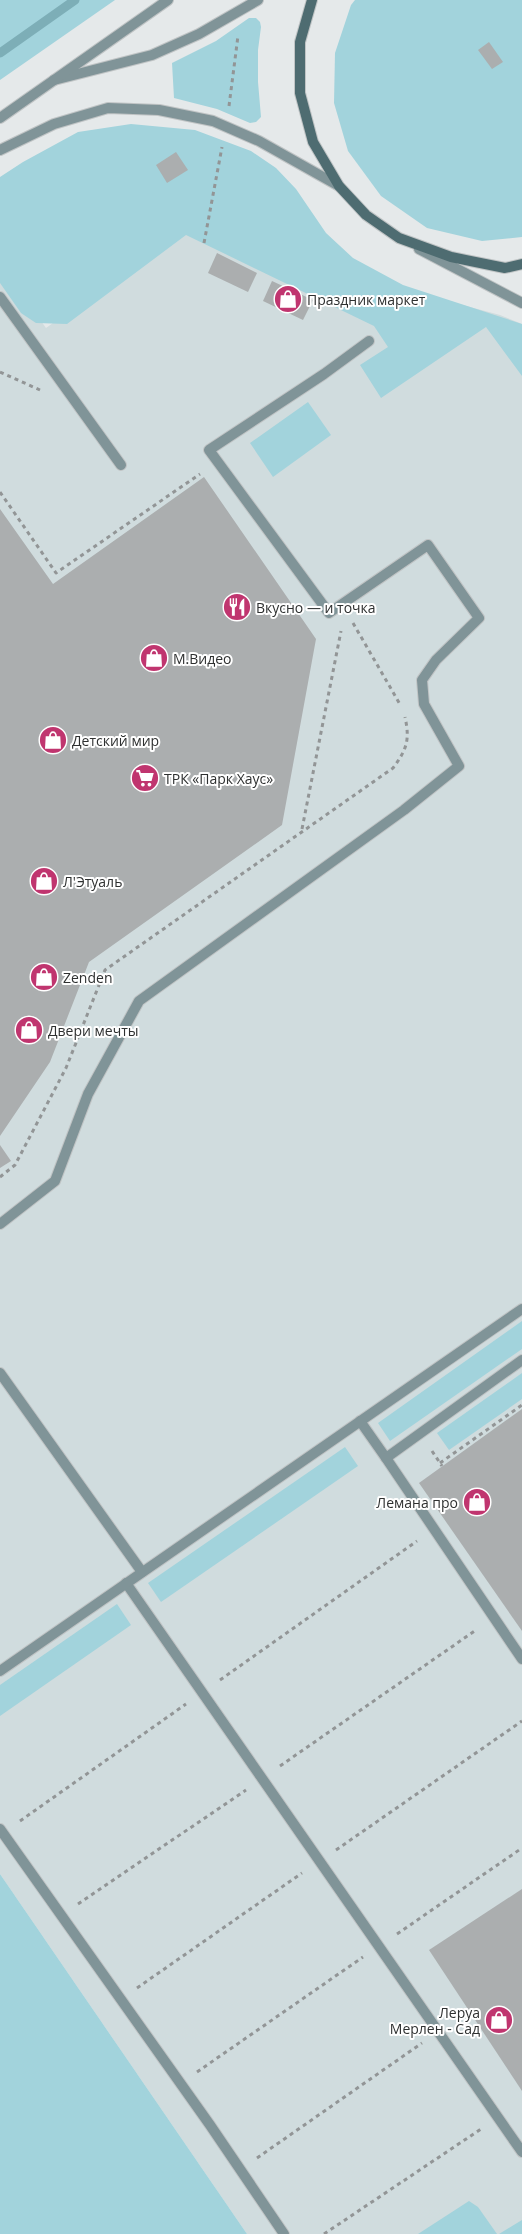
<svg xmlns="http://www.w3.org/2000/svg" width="522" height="2234" font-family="'Open Sans',sans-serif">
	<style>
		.built { fill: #d0dcde }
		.green { fill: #a2d3dc }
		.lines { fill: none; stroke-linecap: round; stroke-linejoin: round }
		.stream { stroke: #7daeb7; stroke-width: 9 }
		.building { fill: #abaeaf }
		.service-casing { stroke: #c0c4c5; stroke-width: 12 }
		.minor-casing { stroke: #c0c4c5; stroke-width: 12 }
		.secondary-casing { stroke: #c0c4c5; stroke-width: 12 }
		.path { stroke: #929596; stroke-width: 3; stroke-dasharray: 4 4; stroke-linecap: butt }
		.service { stroke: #809498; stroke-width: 10 }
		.minor { stroke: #809498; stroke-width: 10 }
		.secondary { stroke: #4e6c71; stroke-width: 10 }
		.labels { text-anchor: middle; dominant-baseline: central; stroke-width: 4; stroke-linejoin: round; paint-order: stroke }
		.poi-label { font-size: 14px; fill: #2e3030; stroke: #fff; text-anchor: start }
	</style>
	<rect width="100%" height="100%" fill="#e5e9ea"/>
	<path class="built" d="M 183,230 L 500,315 L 522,324 L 522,2234 L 247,2234 L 0,1874 L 0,263 L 46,328 Z"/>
	<g class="green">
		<path d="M 0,0 L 115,0 L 0,80 Z"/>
		<path d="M 355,0 L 522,0 L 522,237 L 482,241 L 427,228 L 381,196 L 348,151 L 334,103 L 335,53 L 351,5 Z"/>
		<path d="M 249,18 L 256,18 L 260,22 L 261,27 L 258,50 L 258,82 L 261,117 L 256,122 L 250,123 L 217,109 L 174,98 L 172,63 L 216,41 Z"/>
		<path d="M 131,124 L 195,130 L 251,151 L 276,168 L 296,189 L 326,233 L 353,258 L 403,285 L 522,324 L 522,376 L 486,327 L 381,398 L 360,365 L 388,347 L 374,326 L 186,235 L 67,324 L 36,323 L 21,313 L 0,283 L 0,177 L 23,162 L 78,132 Z"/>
		<path d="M 308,402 L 331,435 L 273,477 L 250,443 Z"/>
		<path d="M 522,1321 L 522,1349 L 390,1441 L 378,1423 Z"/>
		<path d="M 522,1373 L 522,1399 L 449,1450 L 437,1433 Z"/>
		<path d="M 345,1447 L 358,1466 L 161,1602 L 148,1583 Z"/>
		<path d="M 117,1604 L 131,1625 L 0,1716 L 0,1685 Z"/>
		<path d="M 0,1874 L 247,2234 L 0,2234 Z"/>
		<path d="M 469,2201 L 478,2207 L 497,2234 L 418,2234 Z"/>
		<path d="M 522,2220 L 522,2234 L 499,2234 Z"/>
	</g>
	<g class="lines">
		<path class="stream" d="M 0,53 L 75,0"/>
	</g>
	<g class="building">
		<path d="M 489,42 L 503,62 L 492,69 L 478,50 Z"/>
		<path d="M 176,152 L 188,170 L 167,183 L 156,165 Z"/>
		<path d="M 217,253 L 257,273 L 248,292 L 208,273 Z"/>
		<path d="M 272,281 L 313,300 L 303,320 L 263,301 Z"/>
		<path d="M 204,477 L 316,639 L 282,825 L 89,962 L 50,1062 L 0,1136 L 0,509 L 53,584 Z"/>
		<path d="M 0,1145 L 11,1161 L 0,1168 Z"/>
		<path d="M 522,1409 L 522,1631 L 419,1483 Z"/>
		<path d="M 522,1889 L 522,2091 L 429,1950 Z"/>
	</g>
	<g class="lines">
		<defs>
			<g id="service">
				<path d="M 0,297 L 121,465"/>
				<path d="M 0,1224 L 55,1181 L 88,1094 L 139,1001 L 404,810 L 459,766 L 424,704 L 422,680 L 436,660 L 479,618 L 428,545 L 329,613 L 209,450 L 324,374 L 369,341"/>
				<path d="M 0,1373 L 142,1572"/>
				<path d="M 360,1421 L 386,1458 L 522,1360"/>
				<path d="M 386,1458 L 522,1659"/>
				<path d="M 126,1583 L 522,2152"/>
				<path d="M 0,1671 L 522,1309"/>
				<path d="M 0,1829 L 210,2125 L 284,2234"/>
			</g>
			<g id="minor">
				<path d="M 54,80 L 152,55 L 199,34 L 258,0"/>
				<path d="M 0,118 L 168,0"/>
				<path d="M 0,150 L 54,124 L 108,108 L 159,110 L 213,121 L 259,141 L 339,186"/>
				<path d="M 419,249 L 522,303"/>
			</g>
			<path id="secondary" d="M 312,0 L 300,42 L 300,93 L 313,142 L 339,186 L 366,215 L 399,238 L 451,257 L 505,268 L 522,264"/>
		</defs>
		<use href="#service" class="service-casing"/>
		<use href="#minor" class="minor-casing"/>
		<use href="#secondary" class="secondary-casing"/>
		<g class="path">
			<path d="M 229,106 L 238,36"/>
			<path d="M 204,243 L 222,147"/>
			<path d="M 0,372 L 40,390"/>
			<path d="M 0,492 L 56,573 L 200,474"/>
			<path d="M 353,623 L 401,706"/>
			<path d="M 302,829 L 341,631"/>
			<path d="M 0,1177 L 15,1165 L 66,1068 L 105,970 L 393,768 C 407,749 410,740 405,717"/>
			<path d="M 432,1451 L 442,1466"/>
			<path d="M 440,1463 L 522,1405"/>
			<path d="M 220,1680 L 417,1541"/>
			<path d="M 280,1766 L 476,1630"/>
			<path d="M 20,1821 L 186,1704"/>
			<path d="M 336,1850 L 522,1721"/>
			<path d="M 78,1904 L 246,1790"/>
			<path d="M 397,1934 L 522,1848"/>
			<path d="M 137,1988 L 302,1873"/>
			<path d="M 197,2072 L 363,1957"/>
			<path d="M 257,2158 L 422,2043"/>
			<path d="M 324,2234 L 481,2129"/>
		</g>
		<use href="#service" class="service"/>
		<use href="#minor" class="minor"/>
		<use href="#secondary" class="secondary"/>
	</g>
	<defs>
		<symbol id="shop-disc" viewBox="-11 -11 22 22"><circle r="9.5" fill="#c0356f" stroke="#fff"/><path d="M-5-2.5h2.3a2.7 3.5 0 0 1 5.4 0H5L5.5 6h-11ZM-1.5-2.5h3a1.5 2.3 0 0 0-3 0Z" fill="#fff"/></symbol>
		<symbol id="restaurant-disc" viewBox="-11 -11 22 22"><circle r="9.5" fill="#c0356f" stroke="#fff"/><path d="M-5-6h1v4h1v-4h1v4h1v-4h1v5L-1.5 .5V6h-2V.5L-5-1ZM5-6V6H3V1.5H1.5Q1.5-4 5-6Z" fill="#fff"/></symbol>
		<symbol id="supermarket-disc" viewBox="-11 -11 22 22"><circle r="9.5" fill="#c0356f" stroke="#fff"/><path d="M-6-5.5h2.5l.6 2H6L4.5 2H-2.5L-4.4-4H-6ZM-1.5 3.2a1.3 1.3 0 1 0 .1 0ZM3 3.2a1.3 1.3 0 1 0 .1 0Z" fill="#fff"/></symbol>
	</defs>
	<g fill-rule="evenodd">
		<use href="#shop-disc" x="272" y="283" width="32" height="32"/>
		<use href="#restaurant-disc" x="221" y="591" width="32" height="32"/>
		<use href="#shop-disc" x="138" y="642" width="32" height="32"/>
		<use href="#shop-disc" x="37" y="724" width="32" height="32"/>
		<use href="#supermarket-disc" x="129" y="762" width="32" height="32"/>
		<use href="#shop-disc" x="28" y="865" width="32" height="32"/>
		<use href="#shop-disc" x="28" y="961" width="32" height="32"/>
		<use href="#shop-disc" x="13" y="1014" width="32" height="32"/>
		<use href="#shop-disc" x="461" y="1486" width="32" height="32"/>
		<use href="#shop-disc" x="483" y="2004" width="32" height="32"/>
	</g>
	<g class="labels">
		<g class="poi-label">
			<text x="307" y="299">Праздник маркет</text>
			<text x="256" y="607">Вкусно — и точка</text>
			<text x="173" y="658">М.Видео</text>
			<text x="72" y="740">Детский мир</text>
			<text x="164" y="778">ТРК «Парк Хаус»</text>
			<text x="63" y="881">Л'Этуаль</text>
			<text x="63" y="977">Zenden</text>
			<text x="48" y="1030">Двери мечты</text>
			<text x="458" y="1502" text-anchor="end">Лемана про</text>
			<text x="480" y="2012" text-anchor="end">Леруа<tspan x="480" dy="16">Мерлен - Сад</tspan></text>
		</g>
	</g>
</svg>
